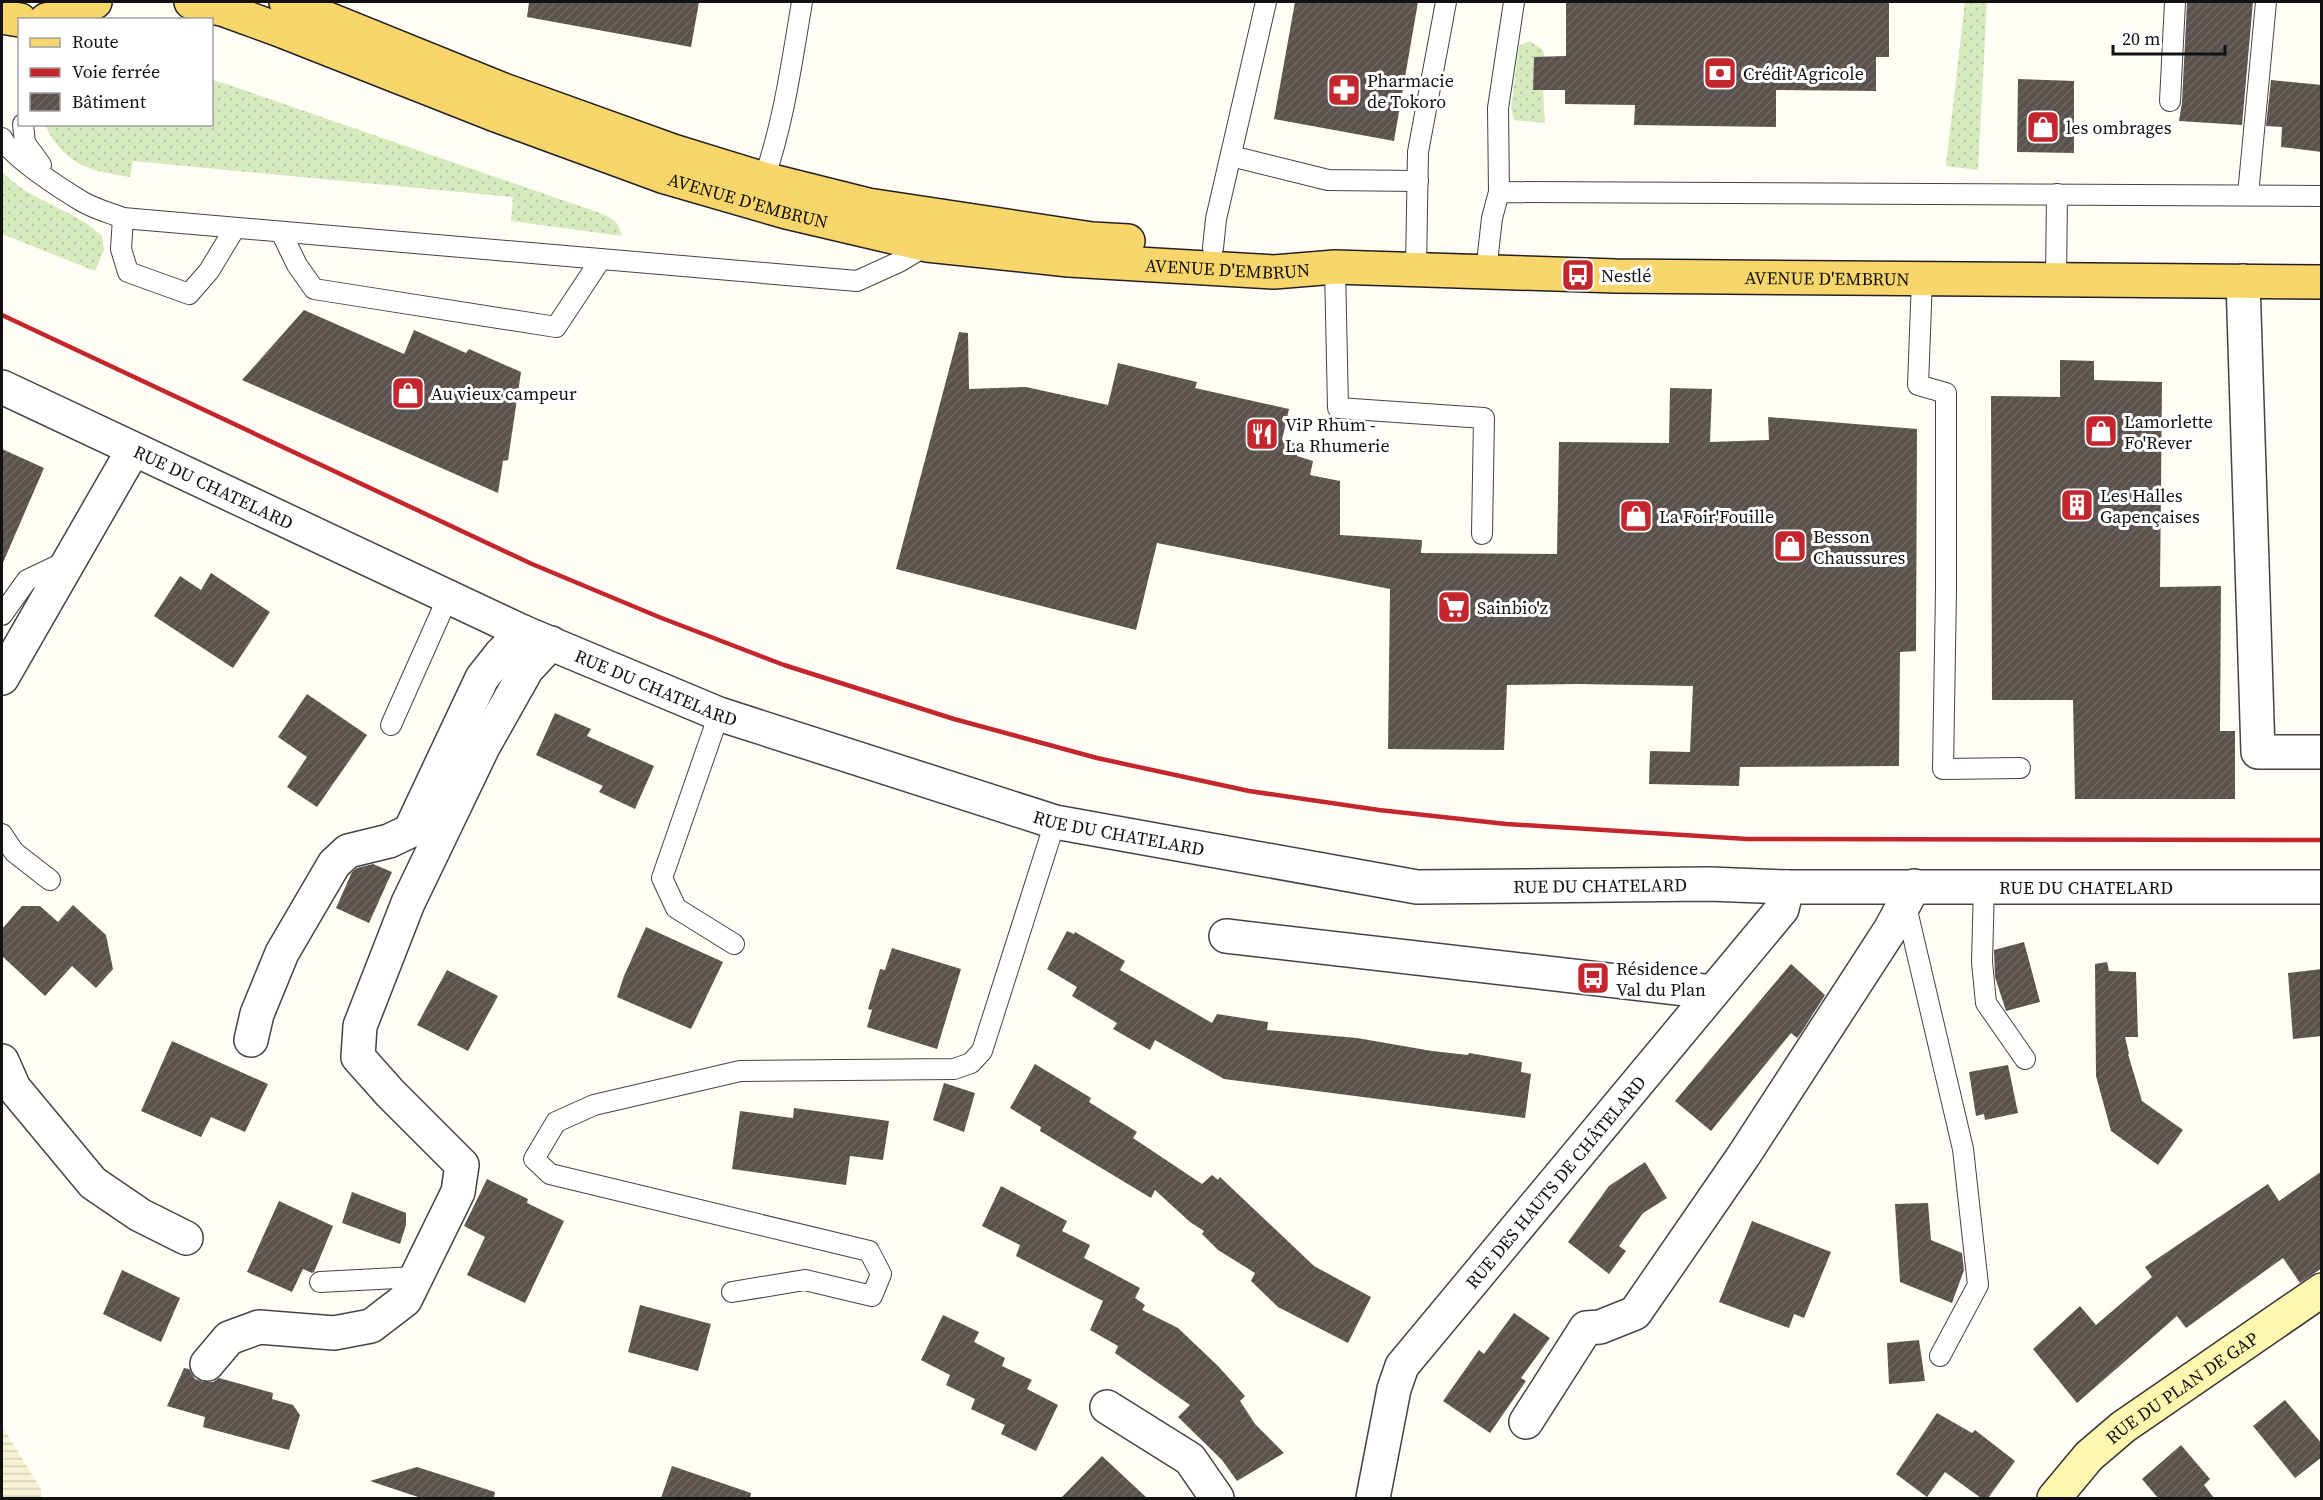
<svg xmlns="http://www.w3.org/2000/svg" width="2323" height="1500" font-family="'Source Serif 4',serif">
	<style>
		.farmland { fill: url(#farmland-rules) }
		.grass { fill: url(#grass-dots) }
		.building { fill: url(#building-hatch) }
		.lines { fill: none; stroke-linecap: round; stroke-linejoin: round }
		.service-casing { stroke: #444; stroke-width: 22 }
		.minor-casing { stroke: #444; stroke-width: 36 }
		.secondary-casing { stroke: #333; stroke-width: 36 }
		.primary-casing { stroke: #222; stroke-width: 36 }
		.service { stroke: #fff; stroke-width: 20 }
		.minor { stroke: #fff; stroke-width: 33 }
		.secondary { stroke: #fff6b0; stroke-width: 33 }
		.primary { stroke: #f9d66b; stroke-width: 33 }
		.rail { stroke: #c4262e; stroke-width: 4.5 }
		.labels { text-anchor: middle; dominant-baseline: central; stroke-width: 6; stroke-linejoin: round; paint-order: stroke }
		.poi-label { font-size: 18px; fill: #111; stroke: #fff; text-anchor: start }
		.street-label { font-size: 18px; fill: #111; stroke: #fff }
	</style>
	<defs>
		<pattern id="farmland-rules" width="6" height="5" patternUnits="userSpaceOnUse" patternTransform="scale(1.5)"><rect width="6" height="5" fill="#f6f3d4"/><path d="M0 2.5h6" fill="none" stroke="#d2cfb5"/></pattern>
		<pattern id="grass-dots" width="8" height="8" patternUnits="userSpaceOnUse" patternTransform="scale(1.5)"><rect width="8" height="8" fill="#d5ebbd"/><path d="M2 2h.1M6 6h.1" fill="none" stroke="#b6c8a1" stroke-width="1.8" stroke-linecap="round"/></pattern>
		<pattern id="building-hatch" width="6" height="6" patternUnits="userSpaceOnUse" patternTransform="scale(1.5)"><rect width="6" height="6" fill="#5a524d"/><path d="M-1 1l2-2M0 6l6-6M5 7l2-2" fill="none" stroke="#6d6662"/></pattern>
	</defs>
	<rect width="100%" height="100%" fill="#fffdf5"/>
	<path class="farmland" d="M 2,1426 L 41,1489 L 41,1498 L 2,1498 Z"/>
	<g class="grass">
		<path d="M 1965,2 L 1987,2 L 1978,170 L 1946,166 Z"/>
		<path d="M 1529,41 L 1542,49 L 1545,57 L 1534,57 L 1533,90 L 1543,90 L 1545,123 L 1514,120 L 1511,108 L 1519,46 Z"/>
		<path d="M 212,80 L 226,84 L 597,212 C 612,218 618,219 622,236 L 511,221 L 513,197 L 133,161 L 130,177 C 89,171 64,164 45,125 L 212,124 Z"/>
		<path d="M 2,171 C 23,195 52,203 79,219 C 87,223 95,230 102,236 L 104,250 L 95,271 L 2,234 Z"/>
	</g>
	<g class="building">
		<path d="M 529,2 L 699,2 L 691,47 L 527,17 Z"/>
		<path d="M 1295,2 L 1418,2 L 1394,141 L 1274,119 Z"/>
		<path d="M 1566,2 L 1889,2 L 1889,57 L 1876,57 L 1876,91 L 1776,90 L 1776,127 L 1634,125 L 1635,105 L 1565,104 L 1565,90 L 1533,90 L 1534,57 L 1566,56 Z"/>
		<path d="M 2187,2 L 2253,2 L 2242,125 L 2179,121 L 2182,102 Z"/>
		<path d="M 2018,79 L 2074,81 L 2074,153 L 2017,152 Z"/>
		<path d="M 2271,80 L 2322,85 L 2322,152 L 2281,147 L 2282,127 L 2266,126 Z"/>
		<path d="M 304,310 L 404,354 L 414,330 L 466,353 L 469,349 L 521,372 L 508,460 L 503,461 L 498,493 L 242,380 Z"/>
		<path d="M 959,332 L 968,333 L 969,389 L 1026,387 L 1108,405 L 1118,363 L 1197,382 L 1195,388 L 1289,409 L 1282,440 L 1299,444 L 1297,456 L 1313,461 L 1310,475 L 1340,481 L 1340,535 L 1422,540 L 1421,553 L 1557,554 L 1559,442 L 1669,443 L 1670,388 L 1712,389 L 1710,442 L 1769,440 L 1768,417 L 1917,429 L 1916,651 L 1900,652 L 1899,766 L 1740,767 L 1739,786 L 1649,784 L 1650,751 L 1690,752 L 1693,686 L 1578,684 L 1507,685 L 1504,750 L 1388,749 L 1390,589 L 1157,543 L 1136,630 L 896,569 Z"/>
		<path d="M 2060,360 L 2094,361 L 2094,380 L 2162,382 L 2160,587 L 2221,586 L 2220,731 L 2235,731 L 2235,799 L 2075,799 L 2073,700 L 1992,700 L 1991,396 L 2060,397 Z"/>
		<path d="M 2,449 L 44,468 L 2,565 Z"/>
		<path d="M 211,573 L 270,612 L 233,668 L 154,616 L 180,576 L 201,590 Z"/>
		<path d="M 307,694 L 367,735 L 317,807 L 287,787 L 307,757 L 278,737 Z"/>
		<path d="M 555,713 L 591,729 L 587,736 L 654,766 L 635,809 L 599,792 L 603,786 L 536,755 Z"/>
		<path d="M 373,864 L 392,872 L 369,923 L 336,908 L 352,872 L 357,868 Z"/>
		<path d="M 73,905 L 106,935 L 113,969 L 96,988 L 72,966 L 45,996 L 2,956 L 2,929 L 22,906 L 40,906 L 58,922 Z"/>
		<path d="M 646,927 L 723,962 L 691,1029 L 617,997 L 624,976 Z"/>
		<path d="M 1067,931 L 1074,934 L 1075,932 L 1125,961 L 1120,970 L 1212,1023 L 1217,1014 L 1268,1022 L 1267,1030 L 1357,1038 L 1432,1051 L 1468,1055 L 1469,1053 L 1522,1062 L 1521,1072 L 1531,1074 L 1525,1118 L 1224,1079 L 1155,1040 L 1150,1050 L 1113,1029 L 1117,1023 L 1072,996 L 1077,987 L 1047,969 Z"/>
		<path d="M 2024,942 L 2040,1002 L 2006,1011 L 1995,977 L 1994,950 Z"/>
		<path d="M 892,948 L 961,969 L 937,1049 L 867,1027 L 872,1010 L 868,1009 L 880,969 L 885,970 Z"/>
		<path d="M 2107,962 L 2109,971 L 2136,972 L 2138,1037 L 2125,1037 L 2129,1054 L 2128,1054 L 2142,1101 L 2183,1130 L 2158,1165 L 2111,1131 L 2096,1076 L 2095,964 Z"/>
		<path d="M 1791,964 L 1825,995 L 1801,1033 L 1797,1038 L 1791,1033 L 1711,1131 L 1675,1101 Z"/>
		<path d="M 2322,969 L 2322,1036 L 2293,1039 L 2288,973 Z"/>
		<path d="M 447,970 L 498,996 L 468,1051 L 417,1025 Z"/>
		<path d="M 172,1041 L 268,1084 L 245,1132 L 211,1117 L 201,1137 L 141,1111 Z"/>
		<path d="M 1035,1064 L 1091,1098 L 1089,1102 L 1137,1132 L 1133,1138 L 1202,1184 L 1212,1175 L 1218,1180 L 1220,1177 L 1314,1266 L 1371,1297 L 1348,1343 L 1278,1307 L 1251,1281 L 1255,1273 L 1218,1250 L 1202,1234 L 1204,1231 L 1190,1222 L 1155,1190 L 1151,1198 L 1040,1131 L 1041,1127 L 1010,1108 Z"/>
		<path d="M 2008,1065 L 2018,1113 L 1985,1120 L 1984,1114 L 1976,1116 L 1969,1072 Z"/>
		<path d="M 944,1083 L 975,1093 L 964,1132 L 933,1120 Z"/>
		<path d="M 794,1108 L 889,1121 L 883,1160 L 850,1156 L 846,1185 L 732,1169 L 740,1111 L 793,1118 Z"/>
		<path d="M 1645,1162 L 1667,1198 L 1643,1213 L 1619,1246 L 1626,1251 L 1609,1274 L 1568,1242 L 1609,1186 Z"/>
		<path d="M 2322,1171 L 2322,1268 L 2300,1283 L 2283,1258 L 2186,1328 L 2177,1316 L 2077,1403 L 2033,1349 L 2080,1306 L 2096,1325 L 2152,1277 L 2145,1267 L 2268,1184 L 2279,1201 Z"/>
		<path d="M 487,1179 L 528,1199 L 527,1203 L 564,1221 L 525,1303 L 467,1275 L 485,1237 L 464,1226 Z"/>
		<path d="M 1001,1186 L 1067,1221 L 1062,1231 L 1090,1245 L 1084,1258 L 1140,1288 L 1135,1298 L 1145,1305 L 1142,1310 L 1178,1328 L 1218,1366 L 1245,1396 L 1240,1401 L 1255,1424 L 1284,1453 L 1237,1481 L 1222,1460 L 1178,1417 L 1190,1405 L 1115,1353 L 1118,1346 L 1090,1330 L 1103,1301 L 1016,1256 L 1020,1245 L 982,1226 Z"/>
		<path d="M 352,1192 L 406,1213 L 406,1225 L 400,1244 L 342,1223 Z"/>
		<path d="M 279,1201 L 333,1226 L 314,1272 L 312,1273 L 303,1269 L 292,1292 L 247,1272 Z"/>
		<path d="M 1928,1203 L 1931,1240 L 1962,1253 L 1964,1270 L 1952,1303 L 1900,1282 L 1895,1204 Z"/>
		<path d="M 1752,1221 L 1831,1252 L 1804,1318 L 1794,1314 L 1789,1328 L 1719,1302 Z"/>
		<path d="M 122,1270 L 180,1298 L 161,1342 L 103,1314 Z"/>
		<path d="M 640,1305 L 711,1324 L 698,1371 L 628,1352 Z"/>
		<path d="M 1514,1313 L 1550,1338 L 1521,1378 L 1526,1381 L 1490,1433 L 1443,1401 L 1479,1350 L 1484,1354 Z"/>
		<path d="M 943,1315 L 979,1332 L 974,1342 L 1005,1358 L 1002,1366 L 1032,1380 L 1027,1389 L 1058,1405 L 1036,1451 L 1001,1434 L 1005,1425 L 971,1409 L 975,1399 L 946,1385 L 950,1375 L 921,1360 Z"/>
		<path d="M 1919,1340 L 1925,1381 L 1889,1384 L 1887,1343 Z"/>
		<path d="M 184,1368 L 189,1369 L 195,1379 L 203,1382 L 213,1382 L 219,1378 L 273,1393 L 272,1399 L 293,1405 L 300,1415 L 289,1450 L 203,1427 L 205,1417 L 167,1406 Z"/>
		<path d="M 2285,1400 L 2322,1444 L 2322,1457 L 2295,1478 L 2253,1426 Z"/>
		<path d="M 1937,1413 L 1972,1433 L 1975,1430 L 2015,1461 L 1988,1498 L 1981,1498 L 1945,1472 L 1927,1497 L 1896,1474 Z"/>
		<path d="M 2181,1445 L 2210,1479 L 2204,1485 L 2214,1498 L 2158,1498 L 2142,1479 Z"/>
		<path d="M 1102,1456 L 1147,1498 L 1061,1498 Z"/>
		<path d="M 672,1466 L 751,1493 L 750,1498 L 661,1498 Z"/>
		<path d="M 417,1467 L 495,1492 L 494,1498 L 421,1498 L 370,1481 Z"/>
	</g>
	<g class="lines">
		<defs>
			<g id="service">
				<path d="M 2170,101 L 2175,2"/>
				<path d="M 23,124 L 25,143 L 41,165"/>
				<path d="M 2,138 C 11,157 63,190 83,202 C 95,209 110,213 123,218 L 857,281 L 899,262 L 927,245"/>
				<path d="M 1231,156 L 1328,180 L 1418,181"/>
				<path d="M 764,179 C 784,121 792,61 802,2"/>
				<path d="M 1499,192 L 1498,108 L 1514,2"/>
				<path d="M 2248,195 L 2266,2"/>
				<path d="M 123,218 L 121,249 L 128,272 L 189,294 L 209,271 L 235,228"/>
				<path d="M 281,232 L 297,265 L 314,289 L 556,327 L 601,259"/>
				<path d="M 1213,248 L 1216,219 L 1266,2"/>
				<path d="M 1335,267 L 1338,408 L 1484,418 L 1482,534"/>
				<path d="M 1416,268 L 1418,152 L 1446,2"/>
				<path d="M 1486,272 L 1492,218 L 1499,192 L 2322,196"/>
				<path d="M 1922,279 L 1918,385 L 1946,393 L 1946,589 L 1943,769 L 2020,768"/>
				<path d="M 2056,280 L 2057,194"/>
				<path d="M 2,615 L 27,580 L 67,561"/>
				<path d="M 719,714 L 662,878 L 676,908 L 734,944"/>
				<path d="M 391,725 L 448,597"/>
				<path d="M 2,834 L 14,852 L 50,880"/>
				<path d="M 1984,886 L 1982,962 L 1986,1003 L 2025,1059"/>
				<path d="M 1905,902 L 1963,1149 L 1978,1285 L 1940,1356"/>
				<path d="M 320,1282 L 416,1277"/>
				<path d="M 732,1292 L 805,1280 L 872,1296 L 881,1274 L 869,1251 L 550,1174 L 534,1159 L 556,1122 L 594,1105 L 740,1071 L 954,1069 L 971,1063 L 982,1051 L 1055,822"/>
			</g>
			<g id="minor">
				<path d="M 2243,281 L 2258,752 L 2322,752"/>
				<path id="s1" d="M 2,387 L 523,632 L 719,714 L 1055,822 L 1417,887 L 1709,884 L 1787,887 L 2322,887"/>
				<path d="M 2,678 L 133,450"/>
				<path d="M 1226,936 L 1712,992"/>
				<path d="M 251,1040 L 257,1014 L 282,953 L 334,864 L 348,851 L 389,841 L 410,831 L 482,678 L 501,654 L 523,632"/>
				<path d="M 2,1061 L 14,1088 L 93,1183 L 140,1215 L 186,1238"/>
				<path d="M 207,1364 L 229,1338 L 259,1327 L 334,1333 L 371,1326 L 405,1300 L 458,1192 L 462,1165 L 390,1093 L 358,1057 L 360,1026 L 408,903 L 483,747 L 527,669 L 551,643"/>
				<path d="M 1107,1407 L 1190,1459 L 1217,1498"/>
				<path d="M 1526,1422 L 1586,1328 L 1600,1327 L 1635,1313 L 1744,1155 L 1890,930 L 1914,886"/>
				<path id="s2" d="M 1373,1498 L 1394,1389 L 1402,1366 L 1782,909 L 1787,887"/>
			</g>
			<g id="secondary">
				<path id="s3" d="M 2054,1498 L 2089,1456 L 2123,1427 L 2322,1290"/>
			</g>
			<g id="primary">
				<path id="s4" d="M 191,2 L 225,10 L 277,29 L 493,114 L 665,177 L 786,212 L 927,245 L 1069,260 L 1274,272 L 1335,267 L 1616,276 L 2322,282"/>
				<path d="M 286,2 L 501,89 L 673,151 L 764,179 L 868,205 L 1092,239 L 1128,241"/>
				<path d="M 2,17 L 20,20"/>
				<path d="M 46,20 L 76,12 L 95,2"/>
			</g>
		</defs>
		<use href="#service" class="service-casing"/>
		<use href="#minor" class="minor-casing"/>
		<use href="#secondary" class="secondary-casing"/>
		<use href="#primary" class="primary-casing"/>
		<use href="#service" class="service"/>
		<use href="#minor" class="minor"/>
		<use href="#secondary" class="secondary"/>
		<use href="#primary" class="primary"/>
		<path class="rail" d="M 2,315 L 532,564 L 659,617 L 784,665 L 954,719 L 1097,758 L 1249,791 L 1379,810 L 1506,824 L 1747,839 L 2322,840"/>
	</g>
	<defs>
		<symbol id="bank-square" viewBox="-11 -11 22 22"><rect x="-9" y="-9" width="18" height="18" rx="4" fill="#c4262e" stroke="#fff"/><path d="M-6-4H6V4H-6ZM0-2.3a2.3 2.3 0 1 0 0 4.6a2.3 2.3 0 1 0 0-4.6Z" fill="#fff"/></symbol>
		<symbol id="pharmacy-square" viewBox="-11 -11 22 22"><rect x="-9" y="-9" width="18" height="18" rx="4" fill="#c4262e" stroke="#fff"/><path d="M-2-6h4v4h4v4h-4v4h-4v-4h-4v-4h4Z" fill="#fff"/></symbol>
		<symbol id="shop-square" viewBox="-11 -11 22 22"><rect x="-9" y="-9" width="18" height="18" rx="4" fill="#c4262e" stroke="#fff"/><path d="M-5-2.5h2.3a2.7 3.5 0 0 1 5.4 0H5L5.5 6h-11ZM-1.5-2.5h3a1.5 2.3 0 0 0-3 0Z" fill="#fff"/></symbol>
		<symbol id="bus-square" viewBox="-11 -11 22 22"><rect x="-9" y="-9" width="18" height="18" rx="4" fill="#c4262e" stroke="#fff"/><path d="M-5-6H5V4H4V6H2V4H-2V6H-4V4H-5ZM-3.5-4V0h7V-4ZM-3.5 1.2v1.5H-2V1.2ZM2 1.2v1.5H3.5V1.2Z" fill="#fff"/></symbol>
		<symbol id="restaurant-square" viewBox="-11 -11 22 22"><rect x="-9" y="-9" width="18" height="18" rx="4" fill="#c4262e" stroke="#fff"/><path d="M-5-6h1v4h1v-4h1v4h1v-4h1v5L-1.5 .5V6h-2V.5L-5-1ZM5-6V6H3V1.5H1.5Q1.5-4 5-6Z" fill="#fff"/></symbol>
		<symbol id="building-square" viewBox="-11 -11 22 22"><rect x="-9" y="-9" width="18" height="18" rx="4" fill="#c4262e" stroke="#fff"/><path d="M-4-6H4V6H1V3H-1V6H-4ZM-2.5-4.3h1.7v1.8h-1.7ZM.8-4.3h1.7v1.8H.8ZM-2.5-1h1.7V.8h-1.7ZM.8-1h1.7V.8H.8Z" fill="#fff"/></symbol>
		<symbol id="supermarket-square" viewBox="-11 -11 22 22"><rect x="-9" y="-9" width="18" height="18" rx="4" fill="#c4262e" stroke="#fff"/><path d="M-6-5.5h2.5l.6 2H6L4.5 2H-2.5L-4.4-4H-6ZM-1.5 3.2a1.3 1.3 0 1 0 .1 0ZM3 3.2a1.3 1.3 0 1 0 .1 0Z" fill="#fff"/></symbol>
	</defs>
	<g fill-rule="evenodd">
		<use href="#bank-square" x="1701" y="54" width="38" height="38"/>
		<use href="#pharmacy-square" x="1325" y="71" width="38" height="38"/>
		<use href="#shop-square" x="2024" y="108" width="38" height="38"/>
		<use href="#bus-square" x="1559" y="256" width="38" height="38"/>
		<use href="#shop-square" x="389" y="374" width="38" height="38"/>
		<use href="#shop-square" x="2082" y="412" width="38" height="38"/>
		<use href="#restaurant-square" x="1243" y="415" width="38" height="38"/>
		<use href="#building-square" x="2058" y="486" width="38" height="38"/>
		<use href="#shop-square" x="1617" y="497" width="38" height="38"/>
		<use href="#shop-square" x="1771" y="527" width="38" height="38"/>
		<use href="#supermarket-square" x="1435" y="588" width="38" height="38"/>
		<use href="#bus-square" x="1574" y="959" width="38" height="38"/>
	</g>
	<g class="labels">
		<g class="poi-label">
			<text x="1743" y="73">Crédit Agricole</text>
			<text x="1367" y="80">Pharmacie<tspan x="1367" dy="21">de Tokoro</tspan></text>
			<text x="2066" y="127">les ombrages</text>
			<text x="1601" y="275">Nestlé</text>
			<text x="431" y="393">Au vieux campeur</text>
			<text x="2124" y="421">Lamorlette<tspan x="2124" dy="21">Fo'Rever</tspan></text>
			<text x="1285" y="424">ViP Rhum -<tspan x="1285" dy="21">La Rhumerie</tspan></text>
			<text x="2100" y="495">Les Halles<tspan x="2100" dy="21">Gapençaises</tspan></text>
			<text x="1659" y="516">La Foir'Fouille</text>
			<text x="1813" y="536">Besson<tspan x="1813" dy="21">Chaussures</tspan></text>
			<text x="1477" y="607">Sainbio'z</text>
			<text x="1616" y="968">Résidence<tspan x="1616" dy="21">Val du Plan</tspan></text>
		</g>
		<g class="street-label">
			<text stroke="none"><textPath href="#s4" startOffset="592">AVENUE D'EMBRUN</textPath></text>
			<text stroke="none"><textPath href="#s4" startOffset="1078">AVENUE D'EMBRUN</textPath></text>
			<text stroke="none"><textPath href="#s4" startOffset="1678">AVENUE D'EMBRUN</textPath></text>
			<text stroke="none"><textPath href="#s1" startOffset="234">RUE DU CHATELARD</textPath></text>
			<text stroke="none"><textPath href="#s1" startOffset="720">RUE DU CHATELARD</textPath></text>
			<text stroke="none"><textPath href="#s1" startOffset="1206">RUE DU CHATELARD</textPath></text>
			<text stroke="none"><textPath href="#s1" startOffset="1692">RUE DU CHATELARD</textPath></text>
			<text stroke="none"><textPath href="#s1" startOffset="2178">RUE DU CHATELARD</textPath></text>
			<text stroke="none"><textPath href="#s2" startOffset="375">RUE DES HAUTS DE CHÂTELARD</textPath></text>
			<text stroke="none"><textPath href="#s3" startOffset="170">RUE DU PLAN DE GAP</textPath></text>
		</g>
	</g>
	<rect width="2323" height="1500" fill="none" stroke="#111111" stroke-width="6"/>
	<rect x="18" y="18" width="195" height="108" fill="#ffffff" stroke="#a0a0a0" stroke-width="1.5"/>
	<rect x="30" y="38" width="30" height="9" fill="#f9d66b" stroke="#a0a0a0" stroke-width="1.5"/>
	<text x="72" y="48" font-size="18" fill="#111111">Route</text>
	<rect x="30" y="68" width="30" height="9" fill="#c4262e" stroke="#a0a0a0" stroke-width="1.5"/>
	<text x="72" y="78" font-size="18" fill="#111111">Voie ferrée</text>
	<rect x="30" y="93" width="30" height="18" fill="url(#building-hatch)" stroke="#a0a0a0" stroke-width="1.5"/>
	<text x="72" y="108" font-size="18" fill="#111111">Bâtiment</text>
	<path d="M2113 45v9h112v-9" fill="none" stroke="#111111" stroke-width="3"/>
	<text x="2122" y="45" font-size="18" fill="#111111" stroke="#ffffff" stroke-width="4.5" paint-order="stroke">20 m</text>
</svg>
